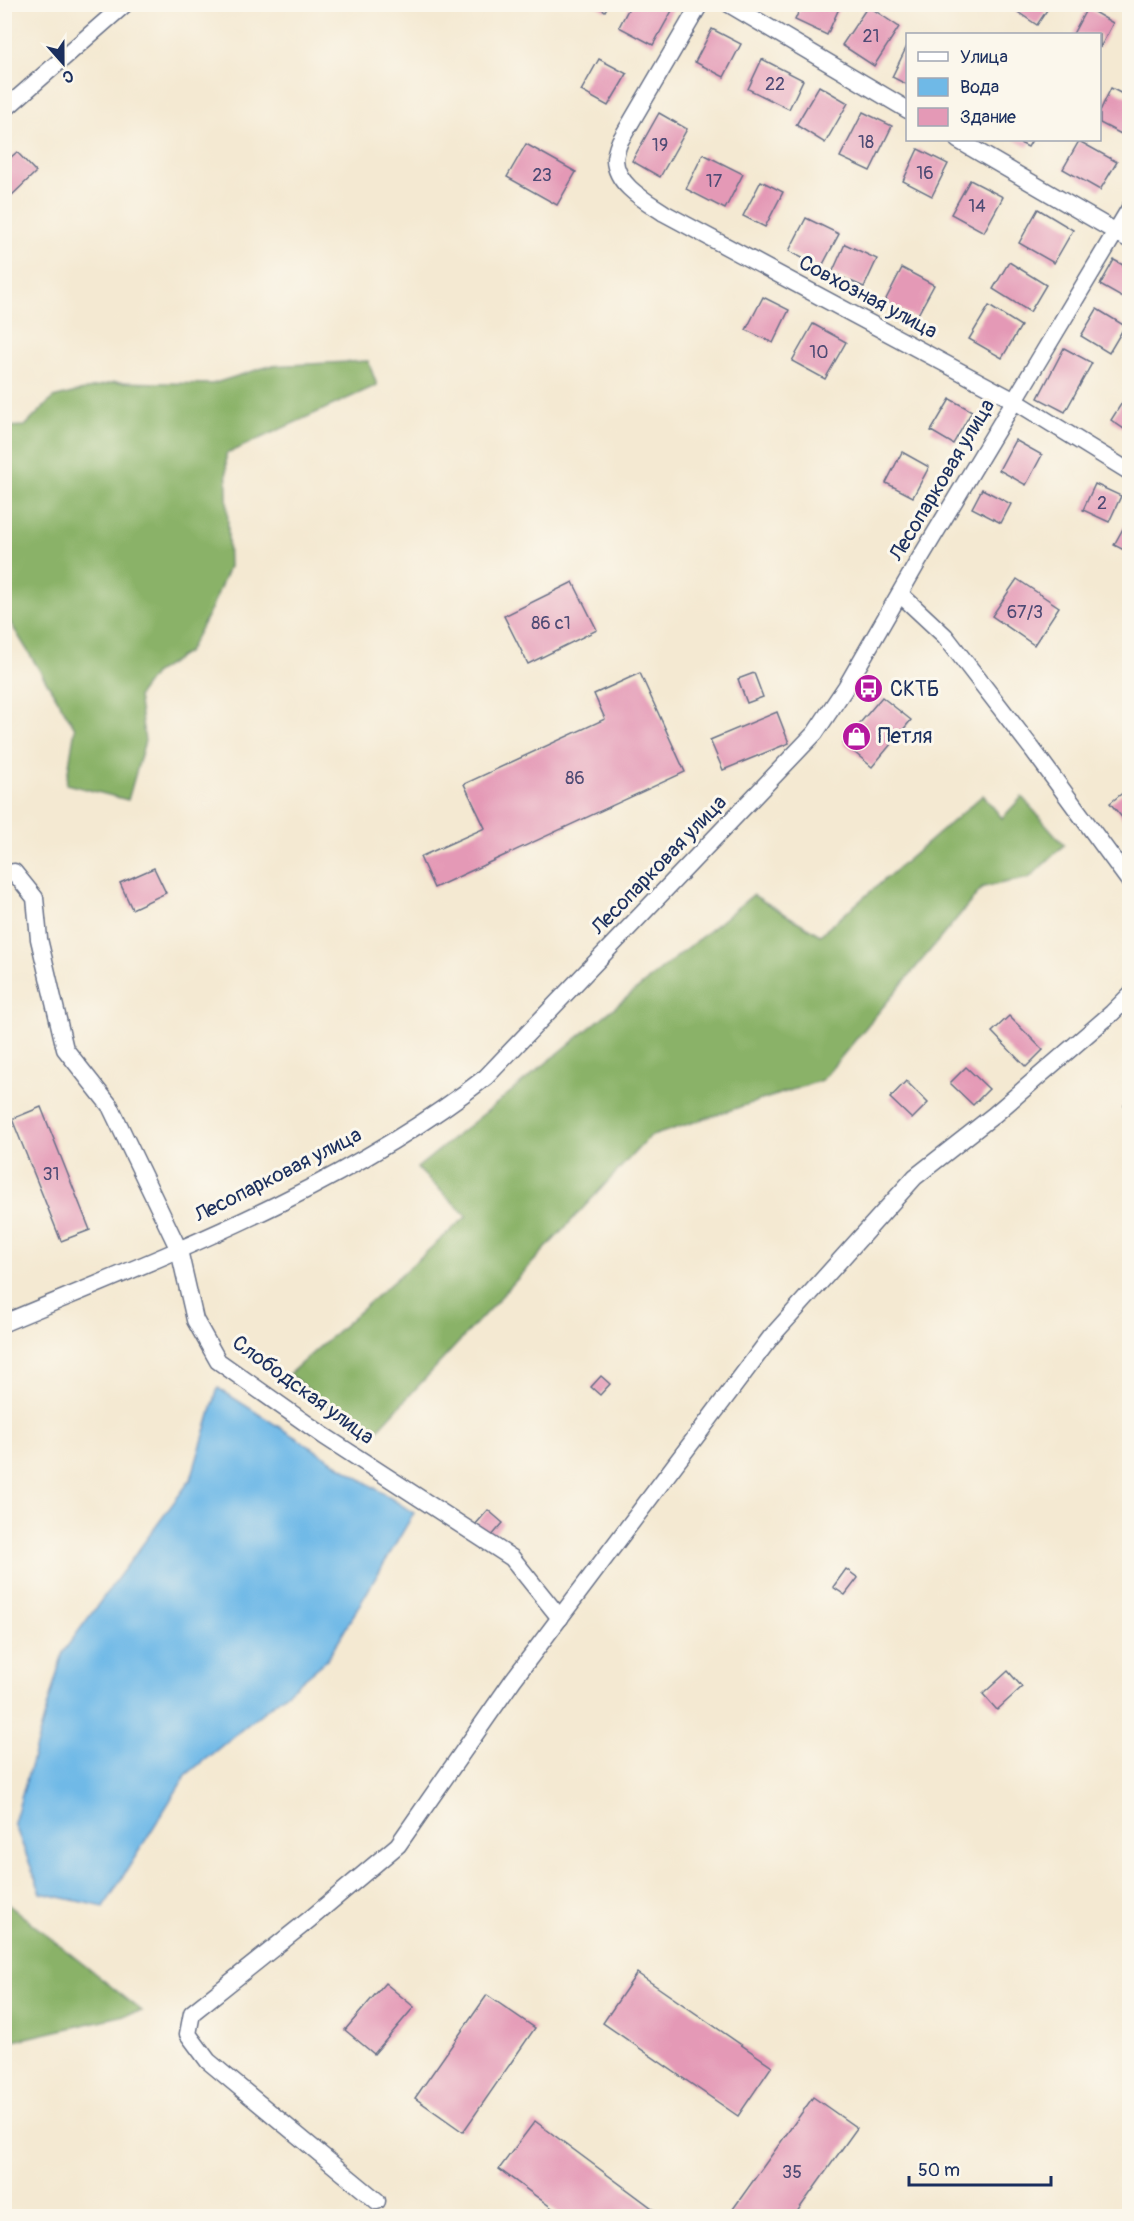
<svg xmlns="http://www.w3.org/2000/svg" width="1134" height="2221" font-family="Pangolin,sans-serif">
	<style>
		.forest { fill: #8ab268; stroke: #527063; stroke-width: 1.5 }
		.water { fill: #6fb9e7; stroke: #4574a2; stroke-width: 1.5 }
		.building { fill: #e499b6 }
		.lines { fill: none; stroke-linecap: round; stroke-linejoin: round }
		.street-casing { stroke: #677087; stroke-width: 19 }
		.street { stroke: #fff; stroke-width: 16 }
		.labels { text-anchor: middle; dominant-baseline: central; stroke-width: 6; stroke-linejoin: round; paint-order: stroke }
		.number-label { font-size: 18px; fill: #4d4a74 }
		.street-label { font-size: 21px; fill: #1b2f5e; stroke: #fbf7ec }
		.poi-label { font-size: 21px; fill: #1b2f5e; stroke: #fbf7ec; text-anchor: start }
	</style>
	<rect width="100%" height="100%" fill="#fbf7ec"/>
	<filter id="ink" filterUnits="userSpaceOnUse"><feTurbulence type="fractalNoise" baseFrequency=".0167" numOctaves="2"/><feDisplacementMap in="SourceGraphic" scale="12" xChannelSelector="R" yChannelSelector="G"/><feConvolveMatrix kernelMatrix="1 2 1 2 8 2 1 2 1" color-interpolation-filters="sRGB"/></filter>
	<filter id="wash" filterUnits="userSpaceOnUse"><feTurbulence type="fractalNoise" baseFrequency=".008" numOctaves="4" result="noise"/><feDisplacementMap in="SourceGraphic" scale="24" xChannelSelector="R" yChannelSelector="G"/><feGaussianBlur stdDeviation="1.35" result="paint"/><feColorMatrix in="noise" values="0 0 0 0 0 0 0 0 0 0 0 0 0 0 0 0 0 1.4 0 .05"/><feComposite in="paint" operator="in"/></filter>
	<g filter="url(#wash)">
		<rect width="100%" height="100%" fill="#f4e9d2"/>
		<g class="forest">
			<path d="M 368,361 L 377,385 L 226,454 L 229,567 L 211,609 L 188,652 L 154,674 L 138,696 L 145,741 L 128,800 L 66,784 L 75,728 L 5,614 L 5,427 L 25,426 L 53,398 L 115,382 L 212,384 L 269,366 Z"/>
			<path d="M 983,795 L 1002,818 L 1022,797 L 1064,845 L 1029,878 L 983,887 L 822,1080 L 649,1137 L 370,1438 L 289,1374 L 467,1216 L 417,1168 L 753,895 L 820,935 Z"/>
			<path d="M 4,1902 L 5,1902 L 142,2011 L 5,2043 Z"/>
		</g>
		<path class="water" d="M 218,1388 L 414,1513 L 327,1660 L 186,1775 L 104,1907 L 41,1893 L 14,1823 L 63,1652 L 191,1479 Z"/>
		<g id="blocks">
			<g class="building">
				<path d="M 594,4 L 609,4 L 605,11 Z"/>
				<path d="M 631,4 L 670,4 L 674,7 L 653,45 L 619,27 Z"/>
				<path d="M 802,4 L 841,4 L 827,35 L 795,20 Z"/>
				<path d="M 1006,4 L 1051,4 L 1037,25 Z"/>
				<path d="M 868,6 L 899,27 L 874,66 L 842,45 Z"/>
				<path d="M 1087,8 L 1113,23 L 1100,48 L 1100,34 L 1073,34 Z"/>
				<path d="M 712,29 L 741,44 L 724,77 L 695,62 Z"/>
				<path d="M 908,44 L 908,85 L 892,77 Z"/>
				<path d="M 599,59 L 627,74 L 608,106 L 581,91 Z"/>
				<path d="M 762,59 L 803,80 L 789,109 L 748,89 Z"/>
				<path d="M 819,86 L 848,103 L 825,143 L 796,125 Z"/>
				<path d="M 1111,88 L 1130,98 L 1130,127 L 1125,136 L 1100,123 L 1100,111 Z"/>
				<path d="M 863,112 L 892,126 L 870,171 L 840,157 Z"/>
				<path d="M 659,113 L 687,129 L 660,177 L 632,161 Z"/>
				<path d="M 1014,140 L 1032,140 L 1028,147 Z"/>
				<path d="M 1079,141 L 1117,162 L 1100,190 L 1063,169 Z"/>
				<path d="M 526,144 L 576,172 L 557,205 L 507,177 Z"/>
				<path d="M 918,149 L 948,164 L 932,196 L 903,181 Z"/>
				<path d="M 17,152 L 36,172 L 10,197 L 4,192 L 4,163 Z"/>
				<path d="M 703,154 L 743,174 L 725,209 L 686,189 Z"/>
				<path d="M 970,180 L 1003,197 L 984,232 L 951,214 Z"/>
				<path d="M 761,181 L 783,192 L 765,227 L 743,216 Z"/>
				<path d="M 1038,209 L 1073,230 L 1054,263 L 1019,243 Z"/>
				<path d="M 806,218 L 839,234 L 821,268 L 789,251 Z"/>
				<path d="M 845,244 L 877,259 L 864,287 L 832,273 Z"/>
				<path d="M 1114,260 L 1130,269 L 1130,302 L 1100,285 Z"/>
				<path d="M 1009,262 L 1046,285 L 1030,312 L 993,289 Z"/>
				<path d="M 902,268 L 934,285 L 916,318 L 885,301 Z"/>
				<path d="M 763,297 L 789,310 L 773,343 L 746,330 Z"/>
				<path d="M 989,306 L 1021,326 L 1002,358 L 969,339 Z"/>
				<path d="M 1097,309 L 1125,326 L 1109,353 L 1081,336 Z"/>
				<path d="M 813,324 L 846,342 L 825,379 L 792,361 Z"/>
				<path d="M 1064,348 L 1092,363 L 1065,412 L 1038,398 Z"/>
				<path d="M 1125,398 L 1130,401 L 1130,433 L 1111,420 Z"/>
				<path d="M 950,399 L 972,411 L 953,444 L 931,431 Z"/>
				<path d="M 1015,440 L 1042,455 L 1026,485 L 999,470 Z"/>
				<path d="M 902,452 L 929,467 L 913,497 L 886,483 Z"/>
				<path d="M 1095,484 L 1121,496 L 1109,522 L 1083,510 Z"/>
				<path d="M 982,489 L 1011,504 L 1001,523 L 972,508 Z"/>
				<path d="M 1130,516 L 1130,553 L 1114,545 Z"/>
				<path d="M 1017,579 L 1059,607 L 1034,645 L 992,616 Z"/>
				<path d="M 573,582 L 597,630 L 528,664 L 504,616 Z"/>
				<path d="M 640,673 L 685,772 L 434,888 L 420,857 L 485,828 L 464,784 L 605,719 L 594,694 Z"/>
				<path d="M 754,673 L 763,697 L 747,703 L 738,679 Z"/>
				<path d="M 882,697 L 911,720 L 872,767 L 843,743 Z"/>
				<path d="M 777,712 L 789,743 L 723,770 L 710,740 Z"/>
				<path d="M 1130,787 L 1130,827 L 1110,803 Z"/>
				<path d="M 154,868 L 166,893 L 132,909 L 120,883 Z"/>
				<path d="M 1009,1016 L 1043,1050 L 1026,1067 L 992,1032 Z"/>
				<path d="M 966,1067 L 989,1089 L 973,1105 L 950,1083 Z"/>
				<path d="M 906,1081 L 928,1103 L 912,1119 L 890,1098 Z"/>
				<path d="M 1130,1099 L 1130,1111 L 1124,1105 Z"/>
				<path d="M 41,1107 L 90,1230 L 61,1241 L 12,1119 Z"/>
				<path d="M 601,1376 L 610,1384 L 600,1395 L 591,1387 Z"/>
				<path d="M 488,1510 L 503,1523 L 490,1538 L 475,1525 Z"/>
				<path d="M 846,1569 L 858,1578 L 845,1595 L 833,1587 Z"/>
				<path d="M 1008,1671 L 1022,1687 L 997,1710 L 983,1694 Z"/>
				<path d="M 637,1973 L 772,2066 L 738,2116 L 603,2023 Z"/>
				<path d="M 385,1983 L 414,2007 L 374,2054 L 345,2030 Z"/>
				<path d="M 487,1995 L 535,2028 L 463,2132 L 415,2098 Z"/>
				<path d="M 813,2097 L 857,2128 L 794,2216 L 728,2216 Z"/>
				<path d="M 535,2121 L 656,2211 L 652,2216 L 563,2216 L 499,2169 Z"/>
			</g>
		</g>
	</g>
	<g filter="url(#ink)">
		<use href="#blocks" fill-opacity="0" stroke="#677087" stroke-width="1.5"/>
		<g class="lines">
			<defs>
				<g id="street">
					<path d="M 700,4 L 620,141 C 618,146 615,154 615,160 C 616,185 646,201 664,213 L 1015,401 L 1130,472"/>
					<path d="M 729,4 L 908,110"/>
					<path d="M 4,110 L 125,4"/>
					<path d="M 958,140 L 1130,240"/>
					<path d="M 900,594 L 945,636 L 1033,750 L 1130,882"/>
					<path d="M 4,874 L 14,872 L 35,898 L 39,939 L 65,1049 L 110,1106 L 179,1250 L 195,1320 L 218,1361 L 324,1436 L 512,1558 L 560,1618"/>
					<path d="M 4,1323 C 169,1254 344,1188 486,1077 L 815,733 L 846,687 L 916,565 L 1130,208"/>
					<path d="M 377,2201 L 208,2061 L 188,2034 L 192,2013 L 310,1919 L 398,1845 L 513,1680 L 771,1337 L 915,1177 L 994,1115 L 1112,1013 L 1130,995"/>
				</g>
			</defs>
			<use href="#street" class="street-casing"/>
			<use href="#street" class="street"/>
		</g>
	</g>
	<defs>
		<symbol id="bus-disc" viewBox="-11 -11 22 22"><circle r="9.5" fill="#b5179e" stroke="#fbf7ec"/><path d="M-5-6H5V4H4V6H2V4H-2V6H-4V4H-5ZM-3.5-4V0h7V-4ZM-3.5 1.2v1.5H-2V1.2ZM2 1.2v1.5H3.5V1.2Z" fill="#fff"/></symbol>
		<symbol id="shop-disc" viewBox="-11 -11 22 22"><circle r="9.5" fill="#b5179e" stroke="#fbf7ec"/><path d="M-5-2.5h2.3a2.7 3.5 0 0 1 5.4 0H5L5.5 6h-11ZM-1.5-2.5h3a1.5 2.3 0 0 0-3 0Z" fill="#fff"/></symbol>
	</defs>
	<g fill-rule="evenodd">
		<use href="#bus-disc" x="852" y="672" width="33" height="33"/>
		<use href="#shop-disc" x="840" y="720" width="33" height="33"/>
	</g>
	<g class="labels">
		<g class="number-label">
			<text x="871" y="36">21</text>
			<text x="775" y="84">22</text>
			<text x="866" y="142">18</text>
			<text x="660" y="145">19</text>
			<text x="925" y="173">16</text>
			<text x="542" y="175">23</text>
			<text x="714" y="181">17</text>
			<text x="977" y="206">14</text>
			<text x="819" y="352">10</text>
			<text x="1102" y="503">2</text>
			<text x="1025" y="612">67/3</text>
			<text x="551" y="623">86 с1</text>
			<text x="575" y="778">86</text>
			<text x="51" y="1174">31</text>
			<text x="792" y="2172">35</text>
		</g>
		<g class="street-label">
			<text transform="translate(868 297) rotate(28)">Совхозная улица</text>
			<text transform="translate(942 480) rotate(-59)">Лесопарковая улица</text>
			<text transform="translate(659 865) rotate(-46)">Лесопарковая улица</text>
			<text transform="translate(278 1175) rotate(-27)">Лесопарковая улица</text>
			<text transform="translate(303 1390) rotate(36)">Слободская улица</text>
		</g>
		<g class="poi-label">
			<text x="890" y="689">СКТБ</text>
			<text x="878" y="736">Петля</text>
		</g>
	</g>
	<rect width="1134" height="2221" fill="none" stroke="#fbf7ec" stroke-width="24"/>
	<rect x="906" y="33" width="195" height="108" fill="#fbf7ec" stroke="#a1a7b3" stroke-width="1.5"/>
	<rect x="918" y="52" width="30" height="9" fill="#ffffff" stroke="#a1a7b3" stroke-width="1.5"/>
	<text x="960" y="63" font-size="18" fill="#1b2f5e">Улица</text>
	<rect x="918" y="78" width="30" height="18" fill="#6fb9e7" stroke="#a1a7b3" stroke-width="1.5"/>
	<text x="960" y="93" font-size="18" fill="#1b2f5e">Вода</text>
	<rect x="918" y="108" width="30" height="18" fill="#e499b6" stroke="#a1a7b3" stroke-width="1.5"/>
	<text x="960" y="123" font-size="18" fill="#1b2f5e">Здание</text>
	<g transform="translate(63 63) rotate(159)" stroke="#fbf7ec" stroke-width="4.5" paint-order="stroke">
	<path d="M0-4.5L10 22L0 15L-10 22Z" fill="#1b2f5e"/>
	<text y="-9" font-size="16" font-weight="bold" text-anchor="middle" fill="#1b2f5e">С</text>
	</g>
	<path d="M909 2176v9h142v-9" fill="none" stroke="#1b2f5e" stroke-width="3"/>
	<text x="918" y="2176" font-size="18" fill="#1b2f5e" stroke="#fbf7ec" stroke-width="4.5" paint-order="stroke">50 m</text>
</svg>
